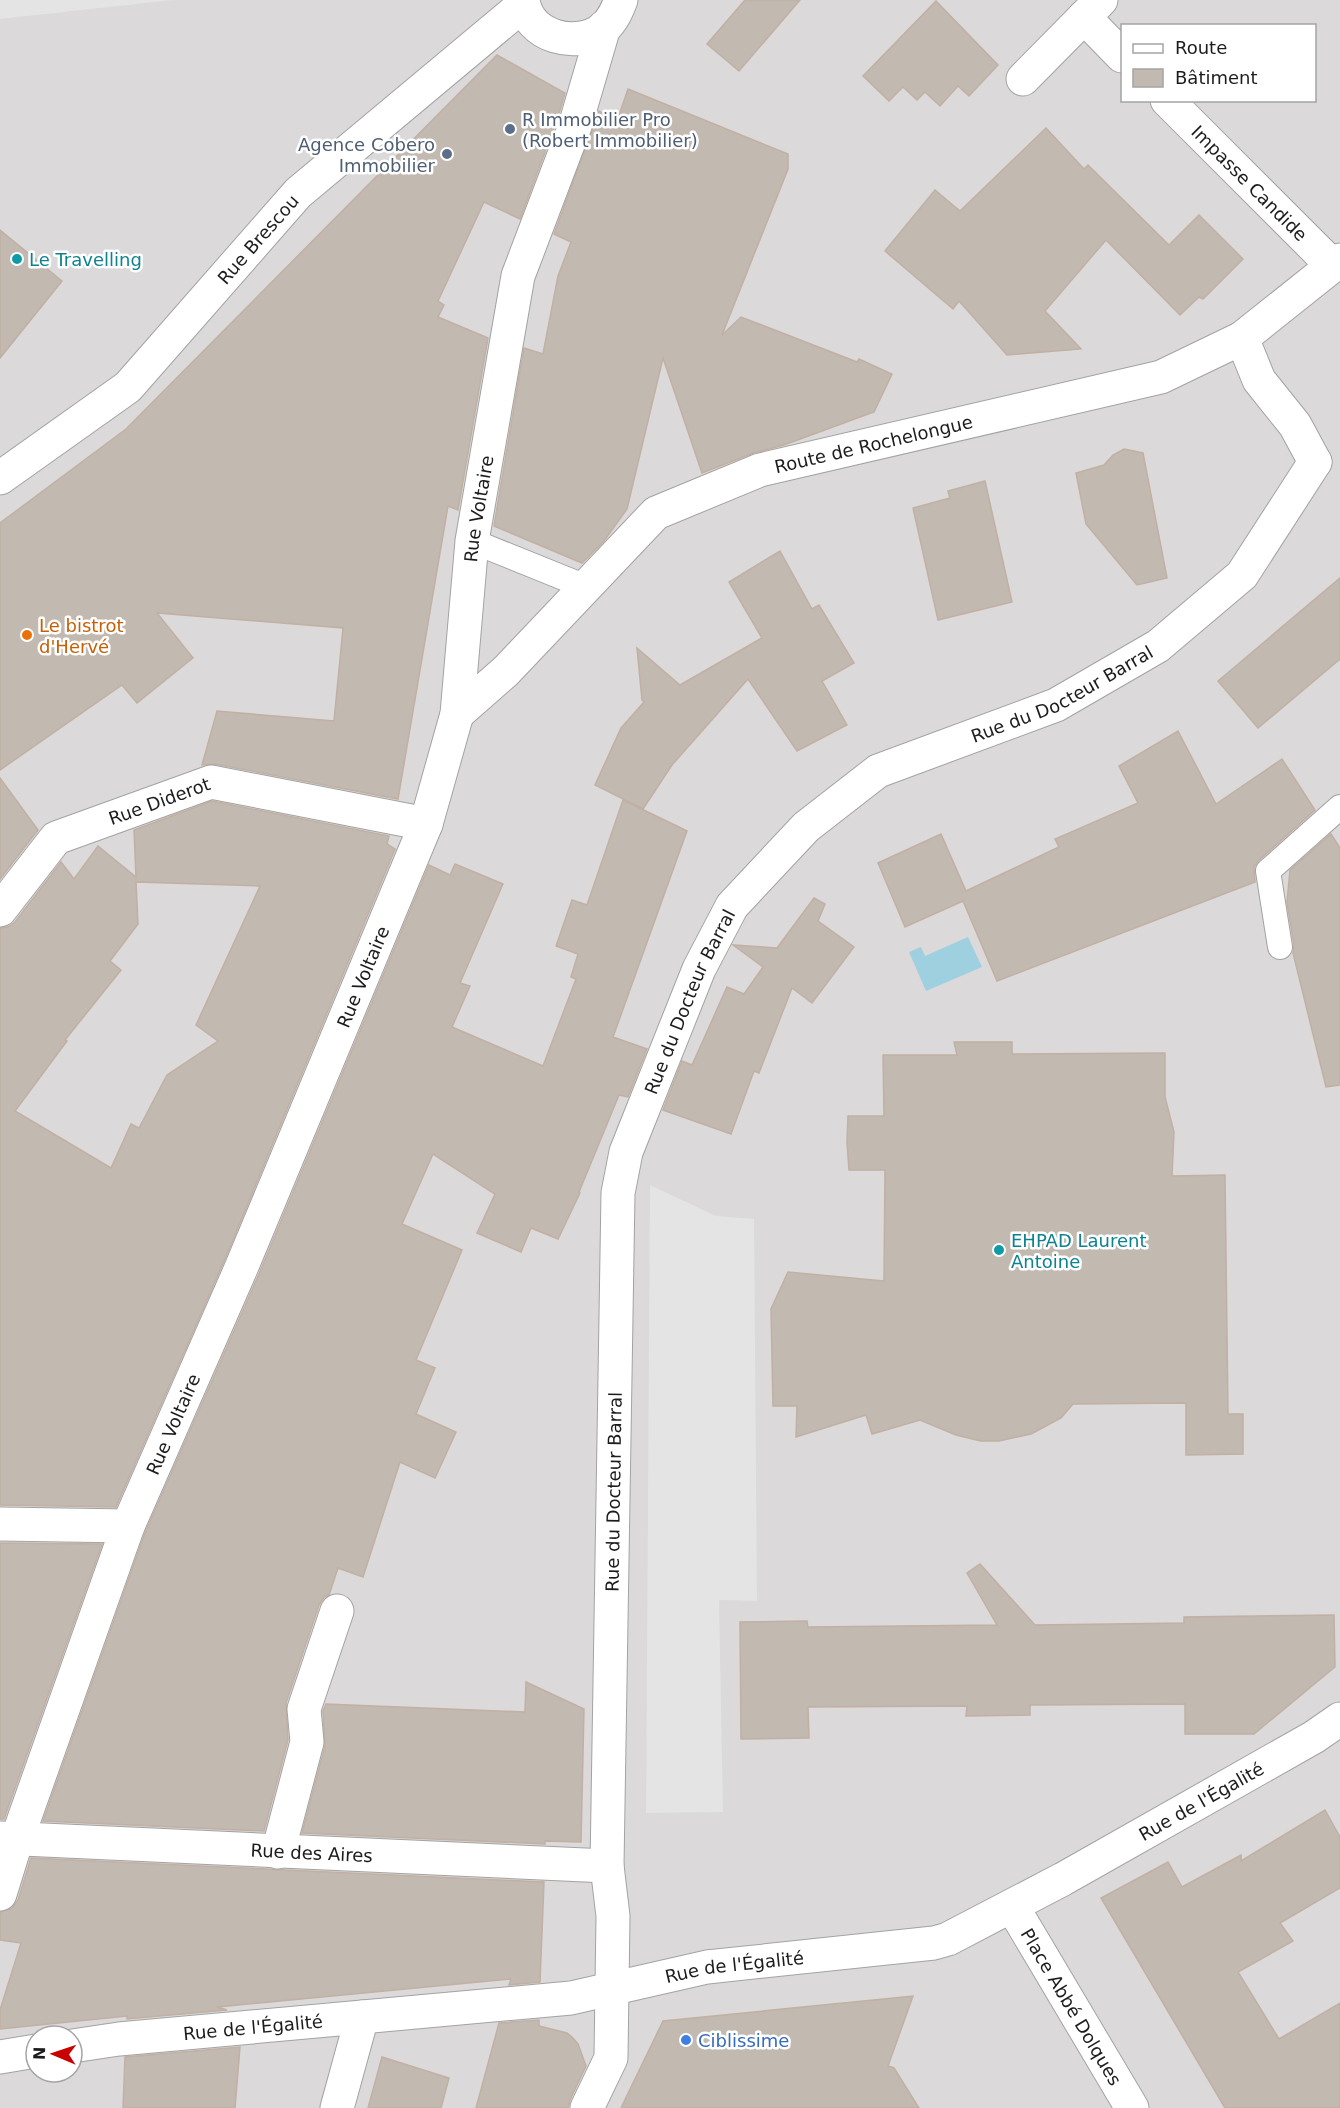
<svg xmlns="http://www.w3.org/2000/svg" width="1340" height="2108" font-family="'DejaVu Sans',sans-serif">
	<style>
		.residential { fill: #dbd9d9; fill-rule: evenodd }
		.parking { fill: #e4e4e4 }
		.water { fill: #9fd0df }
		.building { fill: #c2b9b1; stroke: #c1b0a3; stroke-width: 1.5; fill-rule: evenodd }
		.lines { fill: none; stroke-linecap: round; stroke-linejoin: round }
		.lane-casing { stroke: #a3a3a3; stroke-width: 26 }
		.street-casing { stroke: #a3a3a3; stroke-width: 35 }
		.lane { stroke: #fff; stroke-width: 24 }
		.street { stroke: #fff; stroke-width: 33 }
		.service-dot { fill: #5c6f8a; stroke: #fff; stroke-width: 2 }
		.culture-dot { fill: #0f9aa8; stroke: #fff; stroke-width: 2 }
		.food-dot { fill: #e8710a; stroke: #fff; stroke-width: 2 }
		.shop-dot { fill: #3f7fe0; stroke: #fff; stroke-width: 2 }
		.labels { text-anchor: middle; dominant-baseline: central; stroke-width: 5; stroke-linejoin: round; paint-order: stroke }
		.service-label { font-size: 18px; fill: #4e5e75; stroke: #fff; text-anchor: start }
		.street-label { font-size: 18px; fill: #1c1c1c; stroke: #fff }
		.culture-label { font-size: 18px; fill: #0d838f; stroke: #fff; text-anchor: start }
		.food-label { font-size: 18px; fill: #c56008; stroke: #fff; text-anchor: start }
		.shop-label { font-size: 18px; fill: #366cbe; stroke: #fff; text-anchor: start }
	</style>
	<rect width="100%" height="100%" fill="#eeeae1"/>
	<path class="residential" d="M 0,0 L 1340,0 L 1340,2108 L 0,2108 ZM 1122,26 L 1314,26 L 1314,100 L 1122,100 ZM 36,2036 L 72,2036 L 72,2072 L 36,2072 Z"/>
	<g class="parking">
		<path d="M 0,0 L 173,0 L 0,19 Z"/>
		<path d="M 650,1185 L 716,1216 L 754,1219 L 757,1601 L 719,1600 L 723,1812 L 646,1813 Z"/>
	</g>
	<path class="water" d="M 968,937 L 982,967 L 926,991 L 909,952 L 921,947 L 925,956 Z"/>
	<g class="building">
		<path d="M 745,0 L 800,0 L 739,71 L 707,44 Z"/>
		<path d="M 936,1 L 998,65 L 969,96 L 958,86 L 940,106 L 925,92 L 917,100 L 903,87 L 889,101 L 863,76 Z"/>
		<path d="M 497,55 L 565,93 L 557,120 L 520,219 L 484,202 L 438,301 L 444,305 L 438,317 L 488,338 L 458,510 L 448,506 L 398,799 L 215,764 L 202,765 L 217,711 L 334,721 L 343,628 L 157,613 L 193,658 L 137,703 L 122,685 L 0,770 L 0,523 L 126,429 Z"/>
		<path d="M 628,89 L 788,154 L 788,169 L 722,335 L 741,317 L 857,362 L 859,359 L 892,374 L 874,412 L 784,445 L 753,453 L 702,473 L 663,358 L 627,509 L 604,541 L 582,563 L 494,526 L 524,348 L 543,354 L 558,276 L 571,242 L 554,234 L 599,111 L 617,121 Z"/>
		<path d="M 1046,128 L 1084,169 L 1088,165 L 1169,245 L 1199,215 L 1243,259 L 1203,299 L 1199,297 L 1180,315 L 1106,240 L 1045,311 L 1081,349 L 1007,355 L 959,301 L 953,309 L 885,251 L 935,190 L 960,211 Z"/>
		<path d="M 0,230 L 62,281 L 0,358 Z"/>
		<path d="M 1124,449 L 1143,453 L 1167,578 L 1137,585 L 1086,524 L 1076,473 L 1104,465 L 1113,455 Z"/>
		<path d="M 985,481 L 1012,602 L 938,620 L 913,508 L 950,498 L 948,491 Z"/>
		<path d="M 780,551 L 812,609 L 819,605 L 854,663 L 822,681 L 847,725 L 797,751 L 748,679 L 672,765 L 643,809 L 595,785 L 621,728 L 644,702 L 642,700 L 637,648 L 680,685 L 762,638 L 729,582 Z"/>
		<path d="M 1340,578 L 1340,659 L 1258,728 L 1218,681 Z"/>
		<path d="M 1178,731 L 1216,804 L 1282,759 L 1315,810 L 1258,861 L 1254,867 L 1255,882 L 997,981 L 963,901 L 905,927 L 878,863 L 941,834 L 966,891 L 1059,847 L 1055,839 L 1138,803 L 1119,766 Z"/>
		<path d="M 0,778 L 38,830 L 0,879 Z"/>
		<path d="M 623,800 L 687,831 L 613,1037 L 647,1049 L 628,1097 L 619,1095 L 579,1192 L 580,1193 L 558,1239 L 531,1228 L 521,1252 L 477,1233 L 495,1194 L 433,1154 L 402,1224 L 462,1250 L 416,1360 L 435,1368 L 416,1414 L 456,1432 L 435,1478 L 400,1462 L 363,1577 L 338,1568 L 329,1595 L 324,1597 L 319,1605 L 286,1703 L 288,1740 L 264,1831 L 43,1821 L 145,1533 L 259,1274 L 429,865 L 450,875 L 455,864 L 503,884 L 460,983 L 470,986 L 452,1027 L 543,1066 L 576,979 L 571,977 L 578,954 L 556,946 L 572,900 L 587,905 Z"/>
		<path d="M 212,801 L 389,836 L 387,844 L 395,849 L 225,1259 L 116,1507 L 0,1505 L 0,928 L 8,927 L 15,922 L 61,862 L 74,879 L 98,846 L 136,877 L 134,830 ZM 136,882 L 260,886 L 196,1025 L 218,1041 L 167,1075 L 139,1128 L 131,1124 L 111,1168 L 15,1111 L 67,1041 L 65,1040 L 121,970 L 110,961 L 138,924 Z"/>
		<path d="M 1331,834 L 1340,848 L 1340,1085 L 1326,1087 L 1293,953 L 1294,945 L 1287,902 L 1290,870 Z"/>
		<path d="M 814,898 L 825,904 L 818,921 L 854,947 L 812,1003 L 792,988 L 759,1073 L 754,1071 L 731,1134 L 663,1110 L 682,1061 L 692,1065 L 727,987 L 744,994 L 763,967 L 733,945 L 777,948 Z"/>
		<path d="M 954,1042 L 1012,1042 L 1012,1054 L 1165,1053 L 1165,1097 L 1174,1132 L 1172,1176 L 1225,1175 L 1228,1414 L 1243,1414 L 1243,1454 L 1186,1455 L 1186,1403 L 1073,1404 L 1061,1418 L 1031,1434 L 999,1441 L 981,1441 L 956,1435 L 920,1420 L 872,1434 L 866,1415 L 796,1437 L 797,1406 L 773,1406 L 771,1309 L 788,1272 L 884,1281 L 885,1170 L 849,1170 L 847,1142 L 848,1116 L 884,1116 L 883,1055 L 957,1055 Z"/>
		<path d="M 0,1543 L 102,1544 L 4,1819 L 0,1819 Z"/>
		<path d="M 980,1564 L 1035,1625 L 1184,1623 L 1184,1617 L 1334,1615 L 1335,1667 L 1254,1734 L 1185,1734 L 1185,1704 L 1030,1705 L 1030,1715 L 966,1716 L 967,1706 L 808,1707 L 809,1738 L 741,1739 L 740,1622 L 807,1621 L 808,1627 L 997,1625 L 967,1573 Z"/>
		<path d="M 526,1682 L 584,1709 L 581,1842 L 545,1841 L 545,1844 L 302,1833 L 325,1746 L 323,1711 L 326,1704 L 525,1712 Z"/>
		<path d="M 1325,1810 L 1340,1837 L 1340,1888 L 1280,1923 L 1293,1941 L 1238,1972 L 1279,2039 L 1340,2003 L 1340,2108 L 1225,2108 L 1101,1898 L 1168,1862 L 1182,1887 L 1241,1855 L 1241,1861 Z"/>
		<path d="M 31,1858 L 544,1882 L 540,1982 L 509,1985 L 511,1979 L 217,2007 L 227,2010 L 127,2019 L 127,2016 L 0,2029 L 0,2010 L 21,1943 L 0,1940 L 0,1912 L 12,1908 L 18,1900 Z"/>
		<path d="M 913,1996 L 888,2066 L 894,2068 L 919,2108 L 621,2108 L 663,2021 Z"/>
		<path d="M 539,2020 L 539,2026 L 567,2033 L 572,2037 L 578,2044 L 586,2066 L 570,2100 L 568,2108 L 476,2108 L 499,2023 Z"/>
		<path d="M 240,2047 L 235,2108 L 123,2108 L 125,2057 Z"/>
		<path d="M 382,2057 L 449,2078 L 441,2108 L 368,2108 Z"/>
	</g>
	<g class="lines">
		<defs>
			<g id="lane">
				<path d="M 472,541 L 586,587"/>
				<path d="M 1280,947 L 1268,871 L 1340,807"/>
			</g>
			<g id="street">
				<path d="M 523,0 C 528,37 577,50 604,28 C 613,20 617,10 621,0"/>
				<path d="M 1084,17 L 1122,56"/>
				<path d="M 1023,79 L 1101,0"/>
				<path id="s1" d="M 1167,100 L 1332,265"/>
				<path d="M 1242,338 L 1259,380 L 1295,425 L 1315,462"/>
				<path id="s2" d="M 0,478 L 128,387 L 298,193 L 523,5"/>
				<path id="s3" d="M 457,714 L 506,671 L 656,513 L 760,470 L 1161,377 L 1242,338 L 1340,260"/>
				<path id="s4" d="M 0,910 L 56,838 L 211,782 L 426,824"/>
				<path d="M 0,1524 L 128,1526"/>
				<path id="s5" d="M 0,1838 L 607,1866"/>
				<path d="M 278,1852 L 307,1742 L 304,1709 L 337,1611"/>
				<path id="s6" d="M 0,1894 L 17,1839 L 128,1526 L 242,1266 L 426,824 L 457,714 L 472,541 L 518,276 L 575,126 L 604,27"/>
				<path id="s7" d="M 1012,1906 L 1132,2108"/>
				<path id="s8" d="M 72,2046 L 119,2039 L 571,1998 L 707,1967 L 934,1943 L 948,1939 L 1063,1879 L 1314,1737 L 1340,1719"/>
				<path d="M 0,2057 L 36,2051"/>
				<path d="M 337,2108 L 362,2017"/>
				<path id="s9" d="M 587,2108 L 611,2058 L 613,1916 L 607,1866 L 618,1193 L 626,1152 L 699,969 L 732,906 L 806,827 L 878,771 L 1056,705 L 1158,646 L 1242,575 L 1315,462"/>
			</g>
		</defs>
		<use href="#lane" class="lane-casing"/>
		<use href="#street" class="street-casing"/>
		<use href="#lane" class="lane"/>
		<use href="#street" class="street"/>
	</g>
	<g class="service-dot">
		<circle cx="510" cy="129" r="6"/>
		<circle cx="447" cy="154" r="6"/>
	</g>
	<g class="culture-dot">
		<circle cx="17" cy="259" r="6"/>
		<circle cx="999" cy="1250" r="6"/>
	</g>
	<circle class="food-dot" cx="27" cy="635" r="6"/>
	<circle class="shop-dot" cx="686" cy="2040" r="6"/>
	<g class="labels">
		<g class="service-label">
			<text x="522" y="119">R Immobilier Pro<tspan x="522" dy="21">(Robert Immobilier)</tspan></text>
			<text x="435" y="144" text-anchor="end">Agence Cobero<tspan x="435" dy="21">Immobilier</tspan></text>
		</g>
		<g class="street-label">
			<text stroke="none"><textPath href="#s1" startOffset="117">Impasse Candide</textPath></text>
			<text stroke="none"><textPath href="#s2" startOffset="354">Rue Brescou</textPath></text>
			<text stroke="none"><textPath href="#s3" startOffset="512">Route de Rochelongue</textPath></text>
			<text stroke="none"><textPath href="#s6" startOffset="1473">Rue Voltaire</textPath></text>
			<text stroke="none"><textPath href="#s9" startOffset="1630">Rue du Docteur Barral</textPath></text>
			<text stroke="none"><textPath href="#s4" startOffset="201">Rue Diderot</textPath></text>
			<text stroke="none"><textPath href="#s6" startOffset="987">Rue Voltaire</textPath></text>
			<text stroke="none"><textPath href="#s9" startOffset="1126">Rue du Docteur Barral</textPath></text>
			<text stroke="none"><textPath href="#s6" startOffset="501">Rue Voltaire</textPath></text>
			<text stroke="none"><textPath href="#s9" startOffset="622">Rue du Docteur Barral</textPath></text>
			<text stroke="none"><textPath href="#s8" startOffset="1172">Rue de l'Égalité</textPath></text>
			<text stroke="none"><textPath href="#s5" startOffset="312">Rue des Aires</textPath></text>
			<text stroke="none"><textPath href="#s8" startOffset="668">Rue de l'Égalité</textPath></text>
			<text stroke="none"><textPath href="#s7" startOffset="117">Place Abbé Dolques</textPath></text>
			<text stroke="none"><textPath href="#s8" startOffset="182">Rue de l'Égalité</textPath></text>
		</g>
		<g class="culture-label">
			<text x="29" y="259">Le Travelling</text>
			<text x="1011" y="1240">EHPAD Laurent<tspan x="1011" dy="21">Antoine</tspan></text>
		</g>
		<g class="food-label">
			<text x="39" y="625">Le bistrot<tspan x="39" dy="21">d'Hervé</tspan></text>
		</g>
		<g class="shop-label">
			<text x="698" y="2040">Ciblissime</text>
		</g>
	</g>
	<rect x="1121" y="24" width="195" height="78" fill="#ffffff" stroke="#a4a4a4" stroke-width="1.5"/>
	<rect x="1133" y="44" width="30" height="9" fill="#ffffff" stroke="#a4a4a4" stroke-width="1.5"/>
	<text x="1175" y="54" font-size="18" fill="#1c1c1c">Route</text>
	<rect x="1133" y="69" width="30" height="18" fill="#c2b9b1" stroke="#a4a4a4" stroke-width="1.5"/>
	<text x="1175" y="84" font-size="18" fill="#1c1c1c">Bâtiment</text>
	<g transform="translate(54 2054) rotate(272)"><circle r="28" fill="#ffffff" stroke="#a4a4a4" stroke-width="1.5"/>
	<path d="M0-4.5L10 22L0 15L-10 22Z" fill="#c90100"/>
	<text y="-9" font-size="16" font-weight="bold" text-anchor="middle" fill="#1c1c1c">N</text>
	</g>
</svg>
